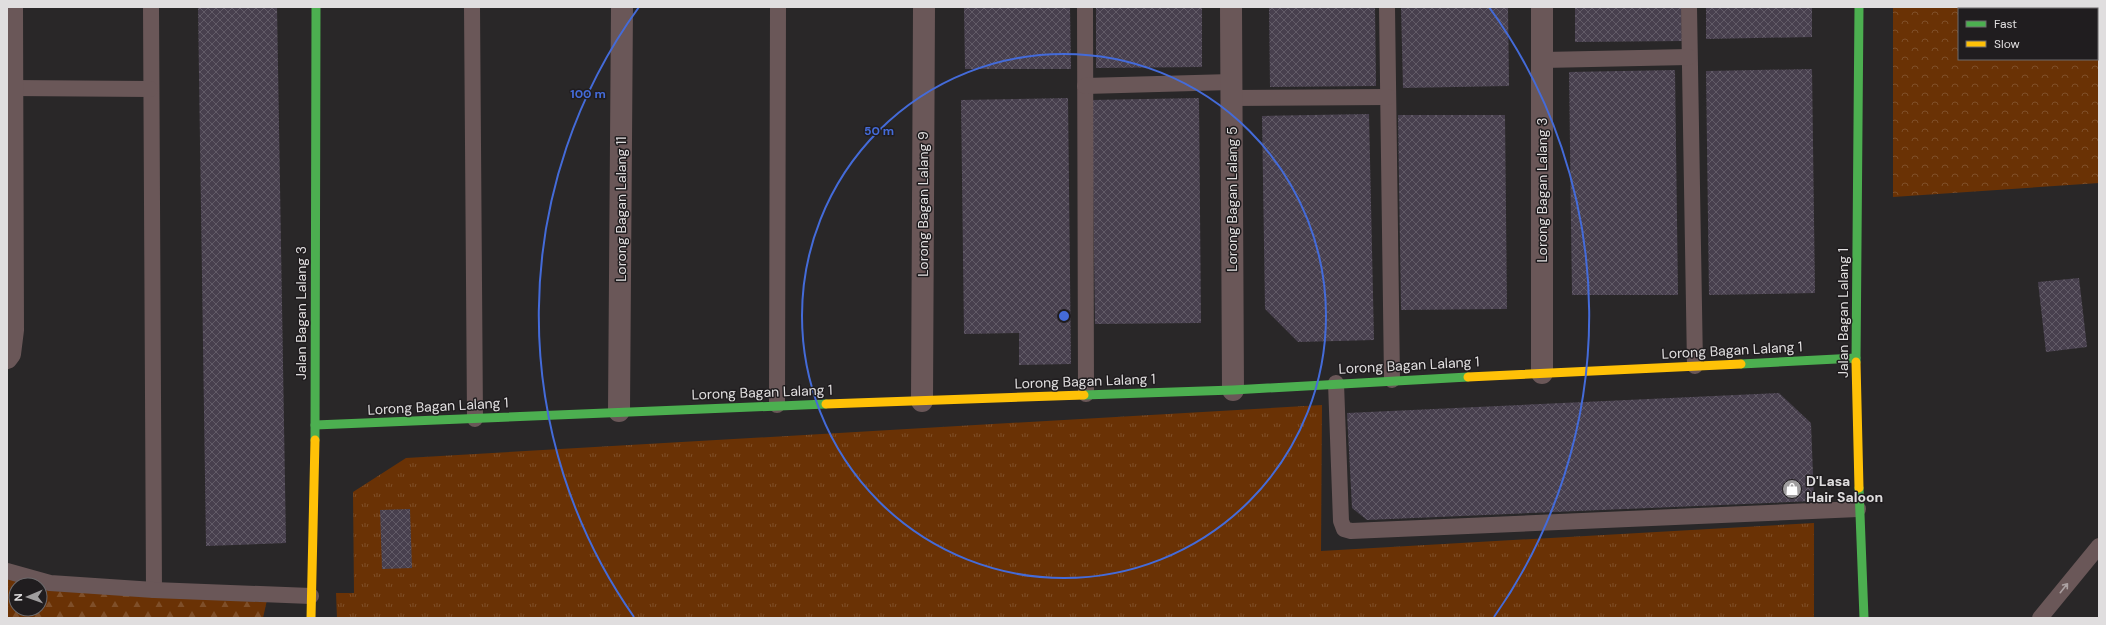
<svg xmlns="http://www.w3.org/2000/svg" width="2106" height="625" font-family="'DM Sans',sans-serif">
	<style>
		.grass { fill: url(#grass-tufts) }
		.forest { fill: url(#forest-firs); fill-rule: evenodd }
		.park { fill: url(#park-crowns); fill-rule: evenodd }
		.building { fill: url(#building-cross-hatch) }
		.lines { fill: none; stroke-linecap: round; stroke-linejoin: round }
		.lane { stroke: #6a5758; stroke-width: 16 }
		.street { stroke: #6a5758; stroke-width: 22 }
		.fast { stroke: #4caf50; stroke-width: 9 }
		.slow { stroke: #ffc107; stroke-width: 9 }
		.oneway { stroke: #aba1a2 }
		.ring { fill: none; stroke: #446bd9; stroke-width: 2 }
		.labels { text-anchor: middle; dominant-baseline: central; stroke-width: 3; stroke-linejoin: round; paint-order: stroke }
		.street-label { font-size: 14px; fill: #e0dedf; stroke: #201d1f }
		.poi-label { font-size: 14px; font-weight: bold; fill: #e0dedf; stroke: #201d1f; text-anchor: start }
		.centre { fill: #446bd9; stroke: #201d1f; stroke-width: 2 }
		.ring-label { font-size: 12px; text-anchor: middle; font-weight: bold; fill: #446bd9; stroke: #201d1f; stroke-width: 3; stroke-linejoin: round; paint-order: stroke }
	</style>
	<defs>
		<pattern id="grass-tufts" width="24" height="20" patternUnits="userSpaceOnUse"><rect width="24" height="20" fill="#6a3205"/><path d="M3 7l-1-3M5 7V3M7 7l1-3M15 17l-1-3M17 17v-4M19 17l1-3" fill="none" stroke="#7f4f29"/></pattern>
		<pattern id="forest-firs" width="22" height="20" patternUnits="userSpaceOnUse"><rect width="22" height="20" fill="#6a3205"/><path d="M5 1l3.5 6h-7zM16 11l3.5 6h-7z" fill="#7f4f29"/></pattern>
		<pattern id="park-crowns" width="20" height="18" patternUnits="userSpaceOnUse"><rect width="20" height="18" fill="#6a3205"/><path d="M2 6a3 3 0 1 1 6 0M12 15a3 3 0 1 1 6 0" fill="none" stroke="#7f4f29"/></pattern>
		<pattern id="building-cross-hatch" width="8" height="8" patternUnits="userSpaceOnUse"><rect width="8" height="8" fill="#48404e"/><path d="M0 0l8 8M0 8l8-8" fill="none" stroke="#625b67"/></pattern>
	</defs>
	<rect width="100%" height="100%" fill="#292728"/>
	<path class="grass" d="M 1322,405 L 1321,551 L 1814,523 L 1814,618 L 337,618 L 336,593 L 354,593 L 353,492 L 406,458 Z"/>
	<path class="forest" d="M 7,569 L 67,582 L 269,591 L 263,618 L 7,618 ZM 16,585 L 40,585 L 40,609 L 16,609 Z"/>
	<path class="park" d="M 1893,7 L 2099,7 L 2099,183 L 1893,197 ZM 1959,9 L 2097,9 L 2097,59 L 1959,59 Z"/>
	<g class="building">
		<path d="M 198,7 L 277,7 L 286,543 L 206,546 Z"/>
		<path d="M 964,7 L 1070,7 L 1071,69 L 965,69 Z"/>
		<path d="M 1096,7 L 1202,7 L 1202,67 L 1096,68 Z"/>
		<path d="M 1269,7 L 1375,7 L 1376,86 L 1270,87 Z"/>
		<path d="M 1401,7 L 1508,7 L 1509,86 L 1403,88 Z"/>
		<path d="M 1575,7 L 1681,7 L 1682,41 L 1575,42 Z"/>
		<path d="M 1706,7 L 1812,7 L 1812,37 L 1706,39 Z"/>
		<path d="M 1812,69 L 1815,293 L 1709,295 L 1706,71 Z"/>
		<path d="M 1675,70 L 1678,295 L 1572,295 L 1569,72 Z"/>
		<path d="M 1068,98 L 1071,364 L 1019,365 L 1019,333 L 964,334 L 961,100 Z"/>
		<path d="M 1199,98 L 1201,323 L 1095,324 L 1092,100 Z"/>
		<path d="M 1369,114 L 1374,340 L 1298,342 L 1265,309 L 1262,116 Z"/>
		<path d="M 1398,115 L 1505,115 L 1507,309 L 1401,310 Z"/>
		<path d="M 2079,278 L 2087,347 L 2046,352 L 2038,282 Z"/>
		<path d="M 1779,393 L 1811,423 L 1814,501 L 1367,520 L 1352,508 L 1347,413 Z"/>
		<path d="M 410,509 L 412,568 L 382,569 L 380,510 Z"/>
	</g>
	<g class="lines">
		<g class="lane">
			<path d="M 151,7 L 154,590"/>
			<path d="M 472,7 L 475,419"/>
			<path d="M 1085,7 L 1086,394"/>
			<path d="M 1387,7 L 1392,380"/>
			<path d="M 1689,7 L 1695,366"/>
			<path d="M 1543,60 L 1689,57"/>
			<path d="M 1085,86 L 1231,82"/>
			<path d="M 11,88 L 150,89"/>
			<path d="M 1231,98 L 1388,97"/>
			<path d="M 1336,383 L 1341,521 L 1344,529 L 1351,531 L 1858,509"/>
			<path d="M 777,405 L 778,7"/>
			<path d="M 7,571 L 50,583 L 154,590 L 311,596"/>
			<path d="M 2040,618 L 2099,546"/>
		</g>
		<g class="street">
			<path d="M 1231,7 L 1233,390"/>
			<path d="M 7,358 L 10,354 L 13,330 L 12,7"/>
			<path d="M 1542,373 L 1542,7"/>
			<path d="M 922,401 L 924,7"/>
			<path d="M 619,411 L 622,7"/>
		</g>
		<g class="fast">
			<path d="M 1856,362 L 1859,7"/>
			<path d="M 1741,364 L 1856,358"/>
			<path d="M 1084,395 L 1233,390 L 1468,377"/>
			<path d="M 315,425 L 826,404"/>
			<path d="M 315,440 L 316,7"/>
			<path d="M 1859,488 L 1864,618"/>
		</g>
		<g class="slow">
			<path d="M 1856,362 L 1859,488"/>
			<path d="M 1468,377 L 1741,364"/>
			<path d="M 826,404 L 1084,395"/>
			<path d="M 311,618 L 315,440"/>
		</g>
	</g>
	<defs><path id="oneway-shaft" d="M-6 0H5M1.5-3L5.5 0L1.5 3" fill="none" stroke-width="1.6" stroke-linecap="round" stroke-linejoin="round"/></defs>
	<use class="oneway" href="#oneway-shaft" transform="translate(2064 588) rotate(-51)"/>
	<g class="ring">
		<circle cx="1064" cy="316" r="262"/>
		<path d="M634 617A525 525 0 0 1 639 7M1489 7A525 525 0 0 1 1494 617"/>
	</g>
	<defs>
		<symbol id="shop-disc" viewBox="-11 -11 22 22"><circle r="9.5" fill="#a09e9f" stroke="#201d1f"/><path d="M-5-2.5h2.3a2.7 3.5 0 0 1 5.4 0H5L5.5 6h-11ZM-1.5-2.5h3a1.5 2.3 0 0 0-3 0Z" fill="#fff"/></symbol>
	</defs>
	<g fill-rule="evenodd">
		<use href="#shop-disc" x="1781" y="478" width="22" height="22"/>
	</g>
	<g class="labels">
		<g class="street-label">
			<text transform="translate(1542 190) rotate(-90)">Lorong Bagan Lalang 3</text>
			<text transform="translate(1232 199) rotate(-90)">Lorong Bagan Lalang 5</text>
			<text transform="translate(923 204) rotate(-90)">Lorong Bagan Lalang 9</text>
			<text transform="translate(621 209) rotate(-90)">Lorong Bagan Lalang 11</text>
			<text transform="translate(301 313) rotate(-90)">Jalan Bagan Lalang 3</text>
			<text transform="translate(1843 313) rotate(-90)">Jalan Bagan Lalang 1</text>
			<text transform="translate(1732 350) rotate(-3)">Lorong Bagan Lalang 1</text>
			<text transform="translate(1409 365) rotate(-3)">Lorong Bagan Lalang 1</text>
			<text transform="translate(1085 381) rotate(-2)">Lorong Bagan Lalang 1</text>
			<text transform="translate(762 392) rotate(-2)">Lorong Bagan Lalang 1</text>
			<text transform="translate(438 406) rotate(-3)">Lorong Bagan Lalang 1</text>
		</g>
		<g class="poi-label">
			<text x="1806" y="481">D'Lasa<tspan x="1806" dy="16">Hair Saloon</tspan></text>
		</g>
	</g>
	<circle cx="1064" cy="316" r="6" class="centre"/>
	<g class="ring-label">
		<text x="588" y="98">100 m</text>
		<text x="879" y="135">50 m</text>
	</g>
	<rect width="2106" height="625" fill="none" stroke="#e0dedf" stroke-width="16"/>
	<rect x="1958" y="8" width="140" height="52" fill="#201d1f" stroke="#6d6a6c"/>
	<rect x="1966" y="21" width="20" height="6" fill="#4caf50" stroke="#6d6a6c"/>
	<text x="1994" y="28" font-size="12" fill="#e0dedf">Fast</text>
	<rect x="1966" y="41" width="20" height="6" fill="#ffc107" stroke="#6d6a6c"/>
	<text x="1994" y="48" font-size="12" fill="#e0dedf">Slow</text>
	<g transform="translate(28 597) rotate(268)"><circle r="19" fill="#201d1f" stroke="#6d6a6c"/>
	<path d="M0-3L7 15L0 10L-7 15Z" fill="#a09e9f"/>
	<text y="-6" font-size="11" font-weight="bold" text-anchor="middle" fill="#e0dedf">N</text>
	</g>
</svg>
